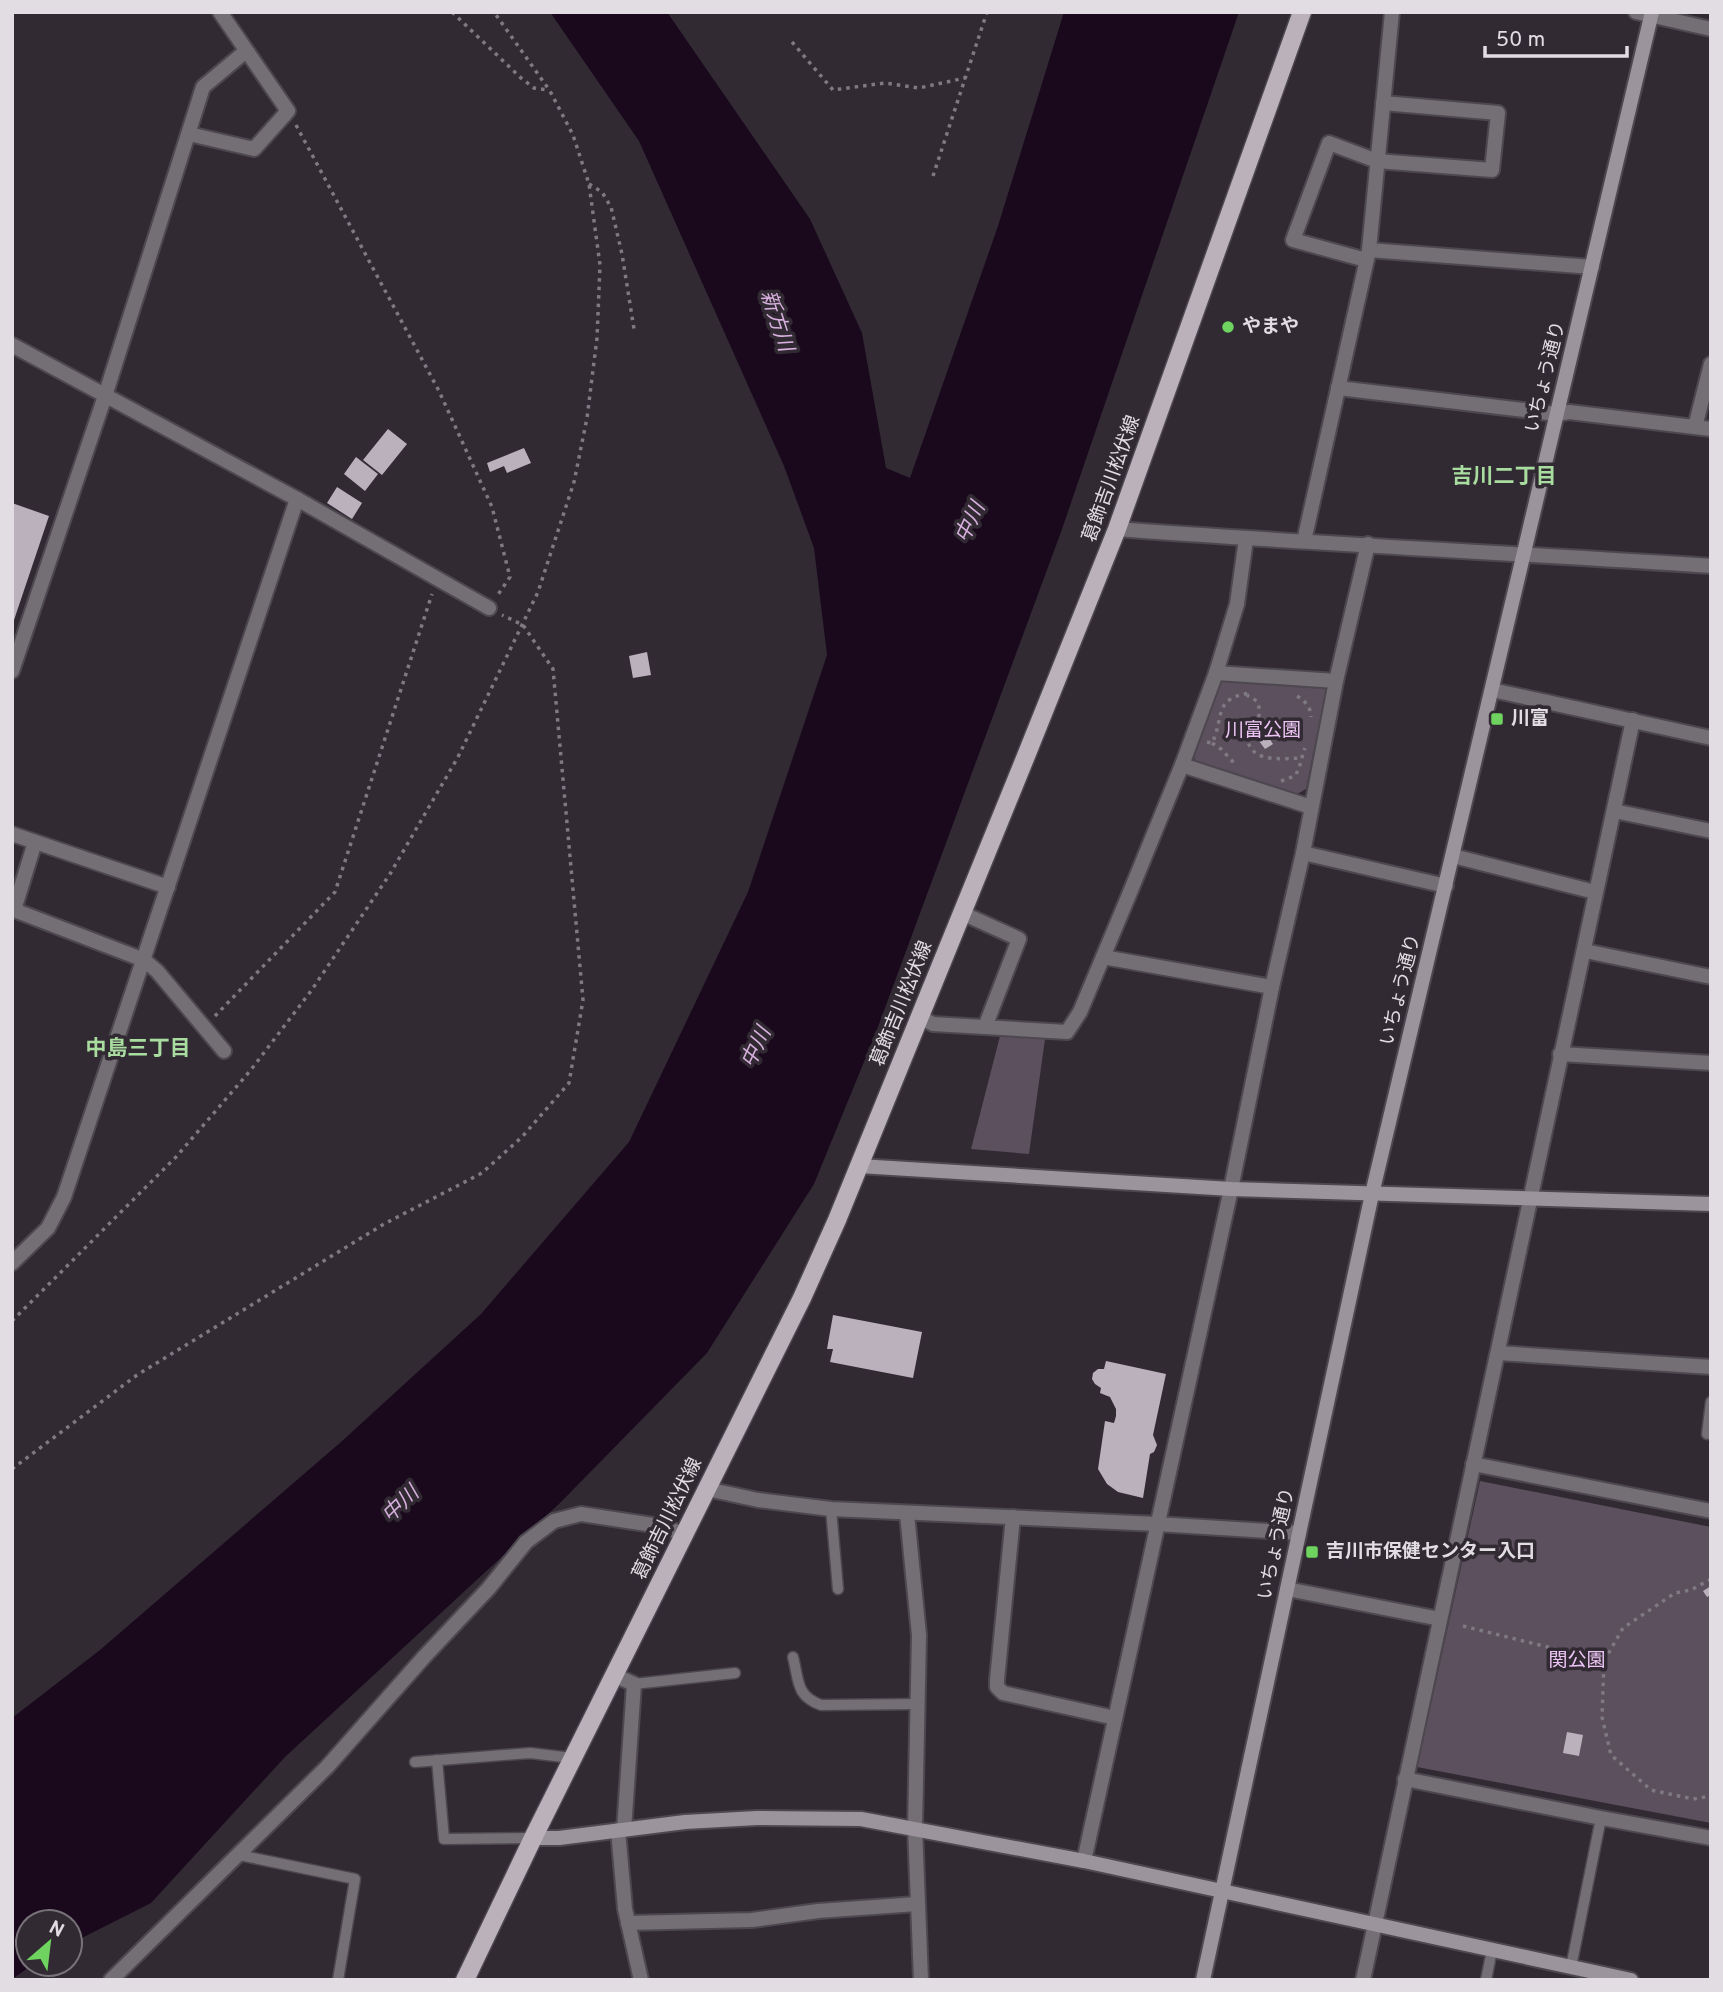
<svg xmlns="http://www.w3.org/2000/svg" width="1723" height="1992" font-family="Overpass,'Noto Sans JP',sans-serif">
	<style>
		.green { fill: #5c4f5e }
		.water { fill: #1a091d }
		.building { fill: #bbb1bd }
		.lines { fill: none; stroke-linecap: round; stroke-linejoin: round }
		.lane-casing { stroke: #4d474f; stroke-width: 13 }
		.street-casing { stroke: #4d474f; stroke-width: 18 }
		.secondary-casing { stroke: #4d474f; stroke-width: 18 }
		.primary-casing { stroke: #4d474f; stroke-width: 21 }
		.path { stroke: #7f7981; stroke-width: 3.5; stroke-dasharray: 3.5 5; stroke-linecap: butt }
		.lane { stroke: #736f74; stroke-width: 10 }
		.street { stroke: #736f74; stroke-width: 14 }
		.secondary { stroke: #9b949c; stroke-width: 14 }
		.primary { stroke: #bab1bb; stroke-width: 18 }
		.poi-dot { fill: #6fd360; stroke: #312a33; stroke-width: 2.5 }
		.labels { text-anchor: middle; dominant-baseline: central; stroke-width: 7; stroke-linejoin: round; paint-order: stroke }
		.poi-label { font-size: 19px; font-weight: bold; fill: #e2dde3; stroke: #312a33; text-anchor: start }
		.street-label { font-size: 19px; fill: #e2dde3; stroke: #312a33 }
		.park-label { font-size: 19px; fill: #edc5f5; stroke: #312a33 }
		.water-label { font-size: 21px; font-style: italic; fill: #d7b0de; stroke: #312a33 }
		.neighbourhood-label { font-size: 21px; font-weight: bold; fill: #a8dd9f; stroke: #312a33 }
	</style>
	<rect width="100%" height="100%" fill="#312a33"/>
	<g class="green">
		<path d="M 1224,678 L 1322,684 L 1326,690 L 1306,789 L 1297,794 L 1195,763 L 1194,756 L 1219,682 Z"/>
		<path d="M 1000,1036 L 1045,1039 L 1029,1154 L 971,1149 Z"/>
		<path d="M 1480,1481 L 1711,1527 L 1711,1823 L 1417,1767 Z"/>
	</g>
	<path class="water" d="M 550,12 L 667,12 L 810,219 L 862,333 L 886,468 L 910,478 L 998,226 L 1064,12 L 1239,12 L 1061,532 L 875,1035 L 814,1184 L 707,1353 L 560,1503 L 285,1757 L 151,1903 L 70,1944 L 70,1922 L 28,1922 L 28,1964 L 34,1964 L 12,1979 L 12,1718 L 100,1650 L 341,1442 L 481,1314 L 629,1142 L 748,892 L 827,655 L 814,548 L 784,466 L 639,141 Z"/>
	<g class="building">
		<path d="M 388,429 L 407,444 L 382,475 L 363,460 Z"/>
		<path d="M 524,448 L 531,463 L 507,473 L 504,466 L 490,472 L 487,463 Z"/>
		<path d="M 356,457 L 378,474 L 365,491 L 344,474 Z"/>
		<path d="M 337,487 L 362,503 L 352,519 L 327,503 Z"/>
		<path d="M 12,503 L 49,516 L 13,623 L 12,623 Z"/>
		<path d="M 647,652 L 651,675 L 633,678 L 629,656 Z"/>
		<path d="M 1267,735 L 1273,744 L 1265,749 L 1259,741 Z"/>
		<path d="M 833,1315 L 922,1332 L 913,1378 L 830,1362 L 833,1349 L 827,1349 Z"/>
		<path d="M 1106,1361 L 1166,1374 L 1153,1435 L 1157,1445 L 1154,1452 L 1150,1454 L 1143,1498 L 1118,1492 L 1107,1484 L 1098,1469 L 1105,1421 L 1114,1423 L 1116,1416 L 1116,1409 L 1110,1397 L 1100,1393 L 1101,1388 L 1095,1384 L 1092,1379 L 1093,1373 L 1098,1369 L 1104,1369 Z"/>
		<path d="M 1711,1586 L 1711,1595 L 1707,1597 L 1703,1591 Z"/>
		<path d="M 1567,1732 L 1583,1735 L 1579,1756 L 1563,1753 Z"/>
	</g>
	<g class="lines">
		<defs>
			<g id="lane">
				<path d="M 1707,1434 L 1711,1402"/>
				<path d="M 831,1509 L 838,1589"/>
				<path d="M 793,1657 C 799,1681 796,1696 821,1705 L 918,1704"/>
				<path d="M 634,1684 L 735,1673"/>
				<path d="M 437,1760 L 444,1839 L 533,1838"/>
				<path d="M 415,1762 L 530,1753 L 572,1758"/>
				<path d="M 239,1855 L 355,1879 L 338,1980"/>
				<path d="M 1571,1967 L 1601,1818"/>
				<path d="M 1486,1980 L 1492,1950"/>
			</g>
			<g id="street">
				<path d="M 1636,12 L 1711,29"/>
				<path d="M 189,134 L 254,149 L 288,111 L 220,12"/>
				<path d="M 1369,250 L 1592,267"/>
				<path d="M 1366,260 L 1293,240 L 1329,143 L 1377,161 L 1492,170 L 1498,113 L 1383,103"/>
				<path d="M 12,345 L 297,499 L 489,608"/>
				<path d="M 1338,388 L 1557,414 L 1569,412 L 1711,429"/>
				<path d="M 1695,427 L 1711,364"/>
				<path d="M 1117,529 C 1315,544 1513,553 1711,566"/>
				<path d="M 1304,541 L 1369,250 L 1392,12"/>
				<path d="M 12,671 L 105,396 L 203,87 L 246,51"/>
				<path d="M 1216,673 L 1336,681"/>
				<path d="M 1492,690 L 1711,738"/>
				<path d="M 1182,765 L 1311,807"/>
				<path d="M 1614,811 L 1711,831"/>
				<path d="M 12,834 L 168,887"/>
				<path d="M 35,842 L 14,910 L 144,960 L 157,971 L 224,1051"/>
				<path d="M 1303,853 L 1446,886"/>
				<path d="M 1453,856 L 1595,892"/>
				<path d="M 962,913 L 1019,939 L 985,1027"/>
				<path d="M 1585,951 L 1711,977"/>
				<path d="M 1103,957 L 1272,987"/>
				<path d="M 919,1017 L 933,1024 L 1067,1032 L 1080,1012 L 1131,890 L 1182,765 L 1216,673 L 1237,604 L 1246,539"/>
				<path d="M 1560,1054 L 1711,1063"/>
				<path d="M 12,1263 L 48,1228 L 64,1197 L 297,499"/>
				<path d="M 1498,1353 L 1711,1367"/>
				<path d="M 1473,1464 L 1711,1511"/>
				<path d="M 707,1489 L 758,1500 L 831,1509 L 1157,1524 L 1299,1533"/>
				<path d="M 907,1514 L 919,1635 L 915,1828 L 921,1980"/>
				<path d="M 1013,1517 L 997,1680 L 997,1687 L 1003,1693 L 1115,1718"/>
				<path d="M 1287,1589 L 1440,1619"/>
				<path d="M 614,1675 L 634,1684 L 624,1830"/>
				<path d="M 1405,1779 L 1601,1818 L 1711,1838"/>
				<path d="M 618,1830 L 625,1909 L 641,1980"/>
				<path d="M 1084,1861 L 1231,1189 L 1272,987 L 1303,853 L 1336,681 L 1368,544"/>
				<path d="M 628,1923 L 752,1920 L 818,1911 L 917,1904"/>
				<path d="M 111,1980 L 327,1767 L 424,1657 L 489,1588 L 526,1542 L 554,1521 L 581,1514 L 666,1527 L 684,1535"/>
				<path d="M 1363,1980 L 1633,720"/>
			</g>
			<g id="secondary">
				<path d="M 859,1166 L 1231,1189 L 1711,1204"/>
				<path d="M 533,1838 L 559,1838 L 685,1822 L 757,1818 L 861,1819 L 1084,1861 L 1631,1980"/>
				<path d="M 1203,1980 L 1372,1194 L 1652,12"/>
			</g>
			<path id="primary" d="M 465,1980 L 533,1838 L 802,1298 L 837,1220 L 1026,756 L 1117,529 L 1302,12"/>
		</defs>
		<use href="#lane" class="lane-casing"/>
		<use href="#street" class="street-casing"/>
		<use href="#secondary" class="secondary-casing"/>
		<use href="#primary" class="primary-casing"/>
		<g class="path">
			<path d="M 452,12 L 521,78 L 534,88 L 548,90"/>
			<path d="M 792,42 L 833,90 L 885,83 L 919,88 L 965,78"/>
			<path d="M 296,125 L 439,391 L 492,507 L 510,577 L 497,596"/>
			<path d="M 933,176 L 987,12"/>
			<path d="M 589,184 L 602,192 L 611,207 L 622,254 L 634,329"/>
			<path d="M 1247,694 L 1248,696 L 1257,701 C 1262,714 1259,722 1248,729 C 1243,763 1277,759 1300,758"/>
			<path d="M 1297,696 C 1305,701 1311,707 1311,717"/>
			<path d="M 1207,742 L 1212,743 C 1225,717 1212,698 1251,693"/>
			<path d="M 1212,743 L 1221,749 L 1235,764"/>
			<path d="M 1281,781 L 1295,776 C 1301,766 1301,758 1305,748"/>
			<path d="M 215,1016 L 335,892 L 432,594"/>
			<path d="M 12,1321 L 176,1157 L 250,1071 L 311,991 L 390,874 L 458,757 L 538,592 L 574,482 L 587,418 L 597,338 L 600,265 L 589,184 L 573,135 L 550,91 L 494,12"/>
			<path d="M 12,1469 L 137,1375 L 384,1224 L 482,1173 L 522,1137 L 569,1083 L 583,1000 L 553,669 L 523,625 L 502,615"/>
			<path d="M 1711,1579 L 1691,1590 L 1675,1593 L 1623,1628 L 1604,1661 L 1602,1717 L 1611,1755 L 1651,1790 L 1693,1799 L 1711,1796"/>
			<path d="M 1463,1626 L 1604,1661"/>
		</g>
		<use href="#lane" class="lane"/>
		<use href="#street" class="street"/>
		<use href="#secondary" class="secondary"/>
		<use href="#primary" class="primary"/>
	</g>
	<g class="poi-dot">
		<circle cx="1228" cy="327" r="7"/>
		<rect x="1490" y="712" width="14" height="14" rx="3.5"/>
		<rect x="1305" y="1545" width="14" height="14" rx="3.5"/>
	</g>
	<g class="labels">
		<g class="poi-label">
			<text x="1242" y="327">やまや</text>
			<text x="1511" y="719">川富</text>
			<text x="1326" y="1552">吉川市保健センター入口</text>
		</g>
		<g class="street-label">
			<text transform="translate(1546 377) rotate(-76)">いちょう通り</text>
			<text transform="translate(1112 479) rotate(-70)">葛飾吉川松伏線</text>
			<text transform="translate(1401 990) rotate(-76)">いちょう通り</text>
			<text transform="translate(902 1004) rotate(-68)">葛飾吉川松伏線</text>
			<text transform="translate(668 1519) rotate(-64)">葛飾吉川松伏線</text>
			<text transform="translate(1277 1544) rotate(-78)">いちょう通り</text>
		</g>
		<g class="park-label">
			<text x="1263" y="731">川富公園</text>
			<text x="1577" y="1661">関公園</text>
		</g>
		<g class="water-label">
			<text transform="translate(776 321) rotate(72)">新方川</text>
			<text transform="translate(971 523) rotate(-65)">中川</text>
			<text transform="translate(757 1048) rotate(-65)">中川</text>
			<text transform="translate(401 1505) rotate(-44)">中川</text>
		</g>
		<g class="neighbourhood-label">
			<text x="1504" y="477">吉川二丁目</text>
			<text x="138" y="1049">中島三丁目</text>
		</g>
	</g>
	<rect width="1723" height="1992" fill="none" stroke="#e2dde3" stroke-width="28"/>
	<g transform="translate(49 1943) rotate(28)"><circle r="33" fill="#312a33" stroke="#787279" stroke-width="2"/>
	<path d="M0-5L12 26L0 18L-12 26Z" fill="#6fd360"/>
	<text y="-10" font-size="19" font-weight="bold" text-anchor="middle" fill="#e2dde3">N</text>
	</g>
	<path d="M1485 46v10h142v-10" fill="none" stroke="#e2dde3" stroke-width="3.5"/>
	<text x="1496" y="46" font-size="21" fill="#e2dde3" stroke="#312a33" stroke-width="5" paint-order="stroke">50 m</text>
</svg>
